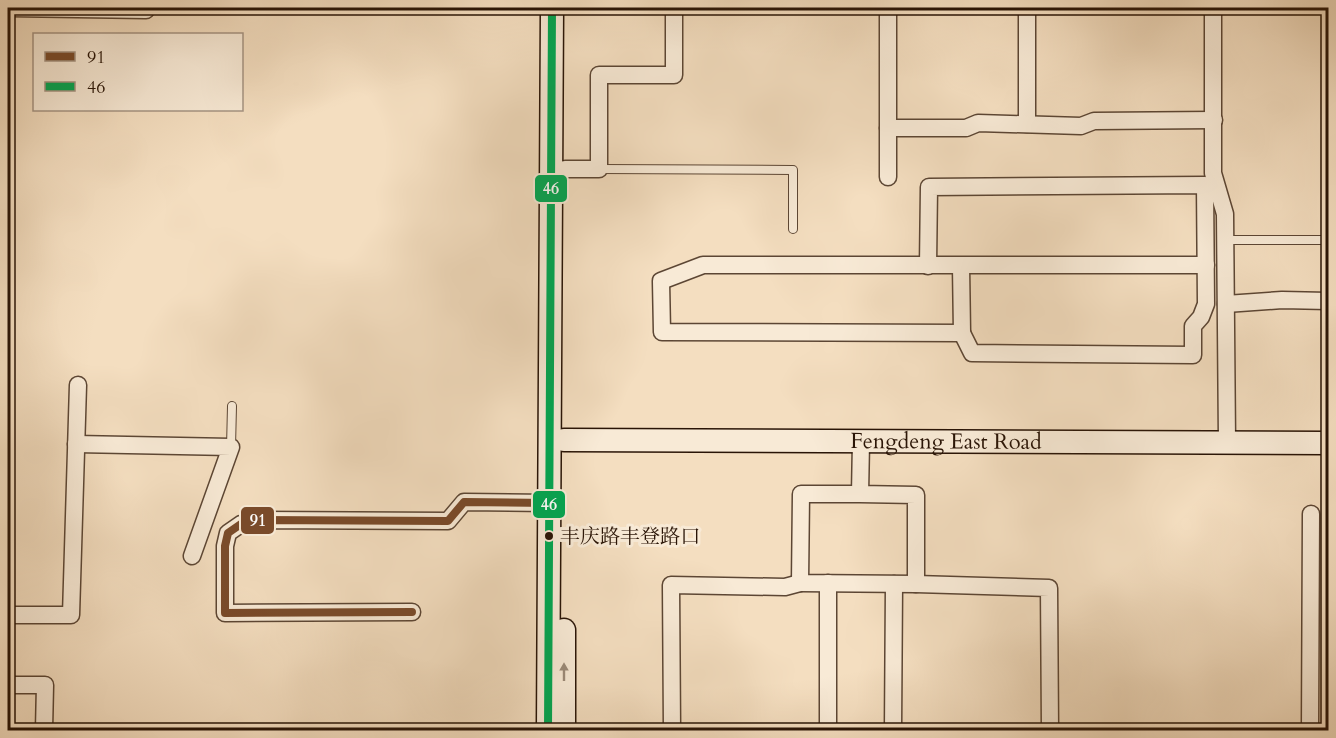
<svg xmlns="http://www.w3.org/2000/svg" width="1336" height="738" font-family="Cardo,'Noto Serif SC',serif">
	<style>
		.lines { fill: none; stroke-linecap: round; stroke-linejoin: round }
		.lane-casing { stroke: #5c4634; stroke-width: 10 }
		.street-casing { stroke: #5c4634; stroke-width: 19 }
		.secondary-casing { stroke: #291406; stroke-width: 25 }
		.lane { stroke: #f8ead6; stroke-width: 8 }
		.street { stroke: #f8ead6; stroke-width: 16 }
		.secondary { stroke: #f8ead6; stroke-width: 22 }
		.bus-1-casing { stroke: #f8ead6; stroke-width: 12 }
		.bus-2-casing { stroke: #f8ead6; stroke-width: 12 }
		.bus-1 { stroke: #7a4b2a; stroke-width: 8 }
		.bus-2 { stroke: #00a651; stroke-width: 8 }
		.oneway { fill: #9b8a78 }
		.bus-dot { fill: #291406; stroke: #f8ead6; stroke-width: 2 }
		.labels { text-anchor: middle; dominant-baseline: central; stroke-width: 6; stroke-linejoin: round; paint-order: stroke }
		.bus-label { font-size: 20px; fill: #291406; stroke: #f8ead6; text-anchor: start }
		.street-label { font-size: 22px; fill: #291406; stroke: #f8ead6 }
		.line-badge { stroke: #f8ead6; stroke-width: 2 }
		.badge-label { font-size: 16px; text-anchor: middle; font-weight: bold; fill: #fff }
	</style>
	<rect width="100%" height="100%" fill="#f4dec0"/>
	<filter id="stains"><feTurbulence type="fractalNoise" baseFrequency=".00333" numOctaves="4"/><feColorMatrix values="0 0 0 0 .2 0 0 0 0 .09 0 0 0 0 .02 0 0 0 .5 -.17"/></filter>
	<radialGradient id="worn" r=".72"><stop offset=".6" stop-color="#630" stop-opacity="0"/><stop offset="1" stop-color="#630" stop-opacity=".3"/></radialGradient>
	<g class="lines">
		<defs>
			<g id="lane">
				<path d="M 599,169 L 793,170 L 793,229"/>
				<path d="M 1226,240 L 1328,240"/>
				<path d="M 231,447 L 232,406"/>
			</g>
			<g id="street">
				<path d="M 8,8 L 146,10"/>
				<path d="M 888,8 L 888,177"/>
				<path d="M 1213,8 L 1213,173 L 1225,214 L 1227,441"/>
				<path d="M 1027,124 L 1027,8"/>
				<path d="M 888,128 L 966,128 L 978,123 L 1081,126 L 1094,121 L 1214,120"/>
				<path d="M 565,169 L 599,169 L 599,75 L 674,75 L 674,8"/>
				<path d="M 928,266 L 929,187 L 1205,185 L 1206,304 L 1201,317 L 1193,326 L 1193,355 L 972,353 L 962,333"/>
				<path d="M 961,266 L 962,333 L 662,332 L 661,281 L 703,265 L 1206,265"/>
				<path d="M 1226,304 L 1282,300 L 1328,301"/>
				<path d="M 76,444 L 231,447 L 192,556"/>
				<path d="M 860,494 L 916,495 L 916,584 L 800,583 L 801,494 L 860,494 L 861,442"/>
				<path d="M 916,584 L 1049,588 L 1050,730"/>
				<path d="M 412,612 L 225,613 L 225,546 L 228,533 L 241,524 L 259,520 L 448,521 L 464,502 L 549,503"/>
				<path d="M 8,615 L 71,615 L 78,385"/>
				<path d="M 8,685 L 45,685 L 44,730"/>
				<path d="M 672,730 L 671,585 L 785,587 L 800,583"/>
				<path d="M 828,730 L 828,583"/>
				<path d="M 893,730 L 894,584"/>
				<path d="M 1310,730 L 1311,514"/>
			</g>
			<g id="secondary">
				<path id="s1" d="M 564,440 L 1328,443"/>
				<path d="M 564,630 L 564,730"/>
				<path d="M 548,730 L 552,8"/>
			</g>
		</defs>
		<use href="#lane" class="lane-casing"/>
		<use href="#street" class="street-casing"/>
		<use href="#secondary" class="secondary-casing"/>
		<use href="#lane" class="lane"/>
		<use href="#street" class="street"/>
		<use href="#secondary" class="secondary"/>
		<defs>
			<path id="bus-1" d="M 412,612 L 225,613 L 225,546 L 228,533 L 241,524 L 259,520 L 448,521 L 464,502 L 549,503"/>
			<path id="bus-2" d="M 548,730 L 552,8"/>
		</defs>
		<use href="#bus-1" class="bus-1-casing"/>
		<use href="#bus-2" class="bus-2-casing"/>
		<use href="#bus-1" class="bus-1"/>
		<use href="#bus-2" class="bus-2"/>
	</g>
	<defs><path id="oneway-solid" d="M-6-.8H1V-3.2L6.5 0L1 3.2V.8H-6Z" transform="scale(1.5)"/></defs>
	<use class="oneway" href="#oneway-solid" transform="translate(564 672) rotate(-90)"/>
	<circle class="bus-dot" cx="549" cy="536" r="5"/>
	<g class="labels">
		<g class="bus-label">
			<text x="560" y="536">丰庆路丰登路口</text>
		</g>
		<g class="street-label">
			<text stroke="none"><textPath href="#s1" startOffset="382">Fengdeng East Road</textPath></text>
		</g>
	</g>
	<g class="line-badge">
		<rect x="534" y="174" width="34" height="29" rx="6" fill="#00a651"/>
		<rect x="532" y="490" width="34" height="29" rx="6" fill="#00a651"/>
		<rect x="240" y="506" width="35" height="29" rx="6" fill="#7a4b2a"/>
	</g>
	<g class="badge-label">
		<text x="551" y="194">46</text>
		<text x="549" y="510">46</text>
		<text x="258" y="526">91</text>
	</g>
	<rect width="1336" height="738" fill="none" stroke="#f4dec0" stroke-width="30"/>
	<rect x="9" y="9" width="1318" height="720" fill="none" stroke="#291406" stroke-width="3"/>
	<rect x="15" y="15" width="1306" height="708" fill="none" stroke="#291406" stroke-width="1.5"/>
	<rect x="33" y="33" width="210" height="78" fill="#f8ead6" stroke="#a59483" stroke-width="1.5"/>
	<rect x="45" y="52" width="30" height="9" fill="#7a4b2a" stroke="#a59483" stroke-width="1.5"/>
	<text x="87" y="63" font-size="18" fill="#291406">91</text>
	<rect x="45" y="82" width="30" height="9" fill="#00a651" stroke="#a59483" stroke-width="1.5"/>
	<text x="87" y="93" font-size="18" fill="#291406">46</text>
	<rect width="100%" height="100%" filter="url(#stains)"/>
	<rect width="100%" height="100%" fill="url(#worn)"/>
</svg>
